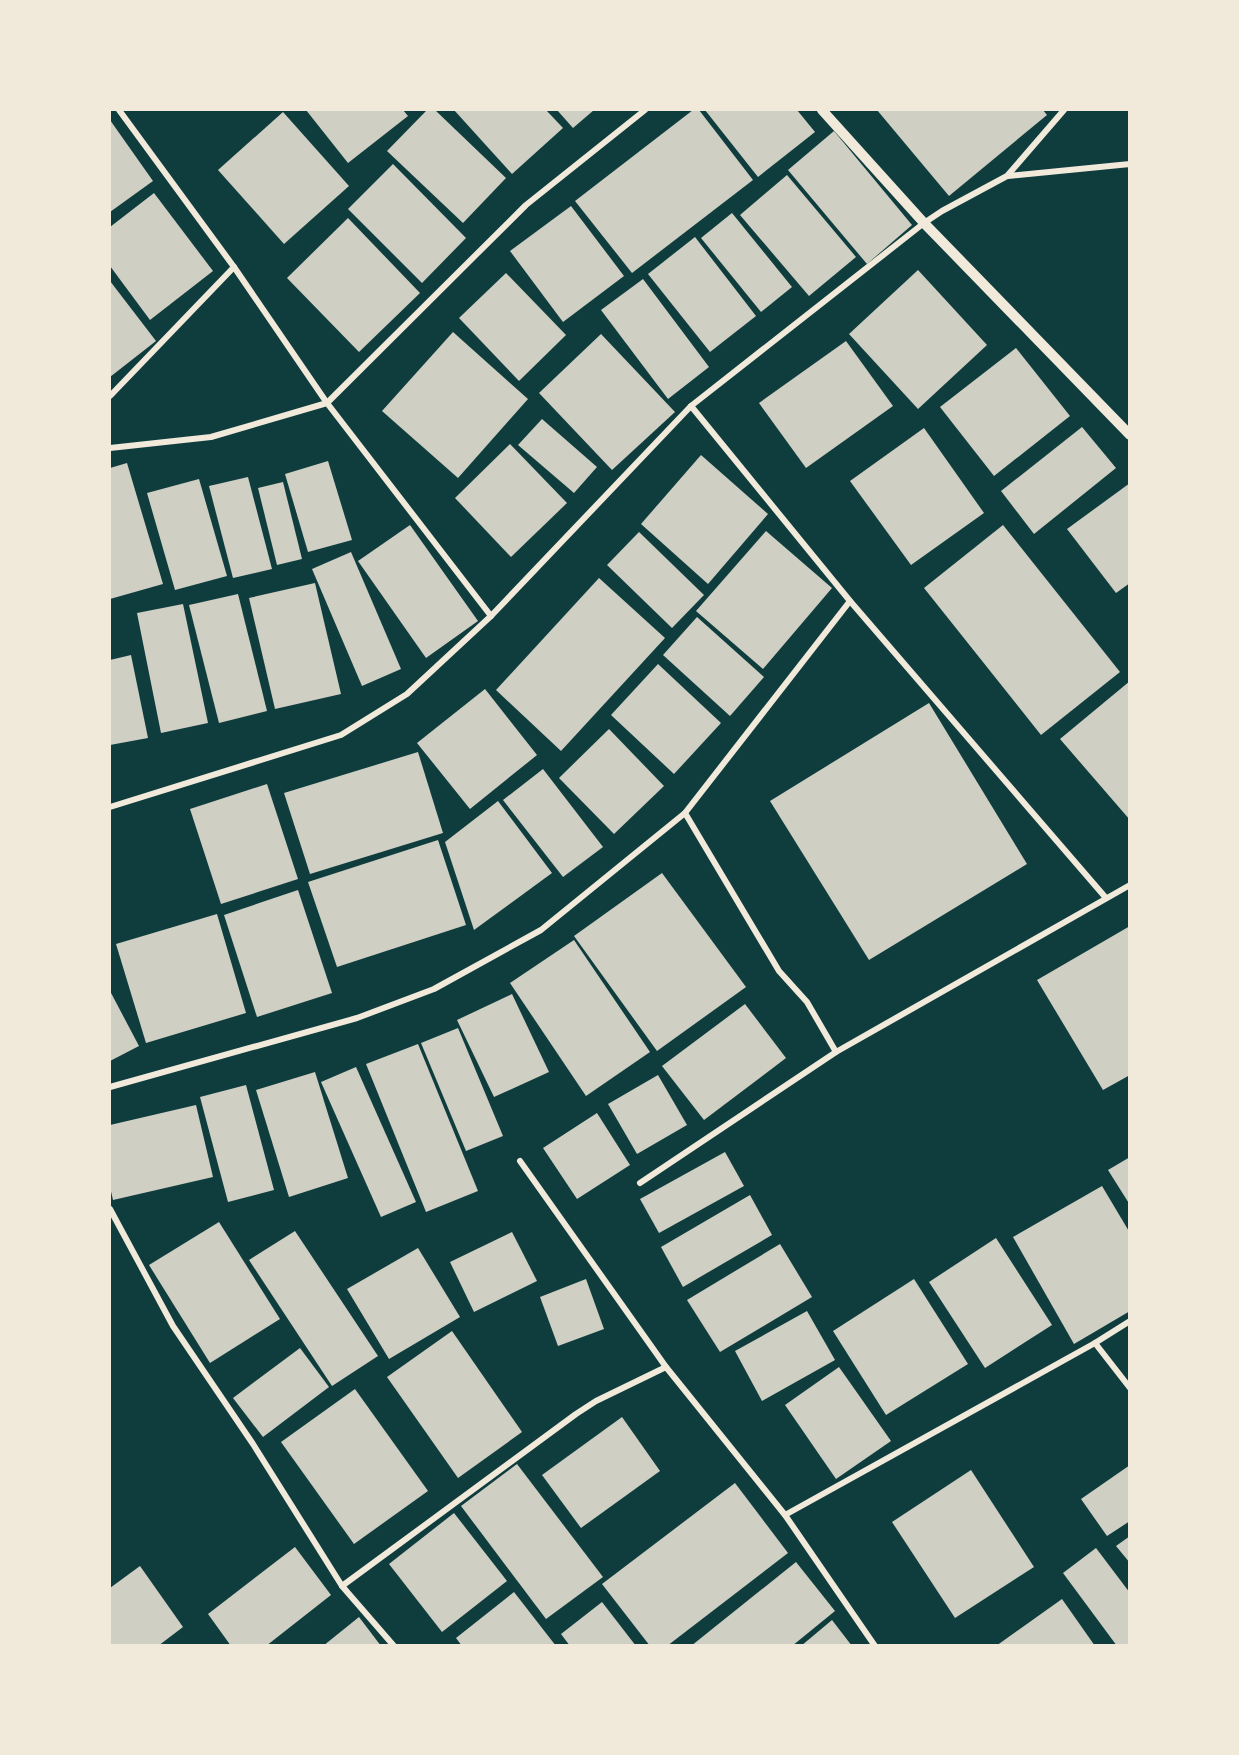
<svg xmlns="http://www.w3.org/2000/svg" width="1239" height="1755" font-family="Quicksand,sans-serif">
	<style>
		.building { fill: #cfcfc3 }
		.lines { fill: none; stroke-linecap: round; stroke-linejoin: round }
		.minor { stroke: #f1e9da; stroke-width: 6 }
		.tertiary { stroke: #f1e9da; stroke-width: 10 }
	</style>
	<rect width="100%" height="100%" fill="#0f3d3e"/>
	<g class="building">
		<path d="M 306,110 L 403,110 L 408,116 L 348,163 Z"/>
		<path d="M 427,110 L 435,110 L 506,178 L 463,223 L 387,151 Z"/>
		<path d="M 454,110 L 546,110 L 563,128 L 512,174 Z"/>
		<path d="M 557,110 L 594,110 L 573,128 Z"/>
		<path d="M 693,110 L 699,110 L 753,180 L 632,273 L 575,201 Z"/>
		<path d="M 705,110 L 797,110 L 815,132 L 758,177 Z"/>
		<path d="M 877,110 L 1043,110 L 1047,115 L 949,196 Z"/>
		<path d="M 283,112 L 349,186 L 284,244 L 218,170 Z"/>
		<path d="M 110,120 L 153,181 L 110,212 Z"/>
		<path d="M 834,131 L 912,225 L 867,264 L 788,170 Z"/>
		<path d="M 393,164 L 466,238 L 422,283 L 348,209 Z"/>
		<path d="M 787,175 L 856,257 L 809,296 L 740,215 Z"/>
		<path d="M 154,193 L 213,271 L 150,320 L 110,266 L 110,227 Z"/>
		<path d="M 571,206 L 624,276 L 563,322 L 510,251 Z"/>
		<path d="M 732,213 L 792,287 L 761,312 L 701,238 Z"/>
		<path d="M 348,218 L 420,293 L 359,352 L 287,278 Z"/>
		<path d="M 695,237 L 756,316 L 710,352 L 648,274 Z"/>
		<path d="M 918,270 L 987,345 L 918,409 L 849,334 Z"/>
		<path d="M 506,273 L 566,335 L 519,381 L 459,318 Z"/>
		<path d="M 643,279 L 709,367 L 668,399 L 601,310 Z"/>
		<path d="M 110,281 L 156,341 L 110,377 Z"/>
		<path d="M 453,332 L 528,399 L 458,478 L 382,411 Z"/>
		<path d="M 601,334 L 675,412 L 612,470 L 539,393 Z"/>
		<path d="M 846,341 L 893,406 L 806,468 L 759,403 Z"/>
		<path d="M 1016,348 L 1070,416 L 994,476 L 940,407 Z"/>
		<path d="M 542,419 L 597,467 L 574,493 L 518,445 Z"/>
		<path d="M 1082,427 L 1116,468 L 1034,534 L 1001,491 Z"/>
		<path d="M 924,428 L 984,513 L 911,565 L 850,481 Z"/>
		<path d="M 510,444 L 567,503 L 511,557 L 455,498 Z"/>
		<path d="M 701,455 L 768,514 L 708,584 L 641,524 Z"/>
		<path d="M 328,461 L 352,540 L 308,552 L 285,474 Z"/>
		<path d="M 127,463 L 163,584 L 110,599 L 110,468 Z"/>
		<path d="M 248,477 L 272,569 L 233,578 L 209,486 Z"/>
		<path d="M 199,479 L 227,576 L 175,590 L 147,493 Z"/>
		<path d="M 283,482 L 302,559 L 277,565 L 258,488 Z"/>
		<path d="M 1130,483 L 1130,583 L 1116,593 L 1067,529 Z"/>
		<path d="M 410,525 L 478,621 L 426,658 L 358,561 Z"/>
		<path d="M 1003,525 L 1120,672 L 1041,735 L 924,588 Z"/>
		<path d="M 766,531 L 832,588 L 763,669 L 696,611 Z"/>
		<path d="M 639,532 L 704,595 L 672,628 L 607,565 Z"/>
		<path d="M 351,552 L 401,669 L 362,686 L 312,569 Z"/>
		<path d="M 599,578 L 665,638 L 561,751 L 496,690 Z"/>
		<path d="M 315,583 L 341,694 L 275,709 L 249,598 Z"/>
		<path d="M 238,594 L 267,711 L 219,723 L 189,605 Z"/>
		<path d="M 183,604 L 208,723 L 161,733 L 137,613 Z"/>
		<path d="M 697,617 L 764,677 L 730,716 L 663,655 Z"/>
		<path d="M 131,655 L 148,738 L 110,745 L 110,660 Z"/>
		<path d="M 658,664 L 721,723 L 674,774 L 611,715 Z"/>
		<path d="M 1130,681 L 1130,820 L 1060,739 Z"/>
		<path d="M 485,689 L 537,755 L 470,809 L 417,743 Z"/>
		<path d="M 929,703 L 1027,864 L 869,960 L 770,801 Z"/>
		<path d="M 609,729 L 664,786 L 614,834 L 559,778 Z"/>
		<path d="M 418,752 L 443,833 L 310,874 L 284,793 Z"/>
		<path d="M 543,769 L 603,847 L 563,877 L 503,800 Z"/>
		<path d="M 267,784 L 298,879 L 221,904 L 190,809 Z"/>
		<path d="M 498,801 L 552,873 L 474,930 L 445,842 Z"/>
		<path d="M 438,840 L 466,925 L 337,967 L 308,882 Z"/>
		<path d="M 662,873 L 746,987 L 657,1051 L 574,936 Z"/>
		<path d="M 298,890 L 332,993 L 257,1017 L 224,915 Z"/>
		<path d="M 217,914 L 246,1013 L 146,1043 L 116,944 Z"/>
		<path d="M 1130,926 L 1130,1075 L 1103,1090 L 1037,980 Z"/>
		<path d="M 574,940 L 650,1052 L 586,1096 L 510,983 Z"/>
		<path d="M 110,991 L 139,1046 L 110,1061 Z"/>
		<path d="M 512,994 L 549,1072 L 494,1097 L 457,1020 Z"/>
		<path d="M 745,1004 L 786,1058 L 704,1120 L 662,1066 Z"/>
		<path d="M 458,1028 L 503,1136 L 466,1151 L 421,1043 Z"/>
		<path d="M 418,1044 L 478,1191 L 426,1212 L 366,1064 Z"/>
		<path d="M 356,1067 L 416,1202 L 381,1217 L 321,1082 Z"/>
		<path d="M 315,1072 L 348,1178 L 289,1197 L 256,1090 Z"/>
		<path d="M 658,1075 L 687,1125 L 637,1154 L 608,1104 Z"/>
		<path d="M 246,1085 L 274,1190 L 228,1202 L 200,1097 Z"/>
		<path d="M 196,1105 L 213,1177 L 113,1200 L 110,1187 L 110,1125 Z"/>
		<path d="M 597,1113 L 630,1165 L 577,1199 L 543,1148 Z"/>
		<path d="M 725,1152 L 744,1186 L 659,1233 L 640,1199 Z"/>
		<path d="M 1130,1157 L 1130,1205 L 1108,1170 Z"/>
		<path d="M 1102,1186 L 1130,1233 L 1130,1311 L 1074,1344 L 1013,1237 Z"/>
		<path d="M 750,1195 L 772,1235 L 683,1287 L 661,1247 Z"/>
		<path d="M 219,1222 L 280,1319 L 210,1363 L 149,1265 Z"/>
		<path d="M 295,1231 L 378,1356 L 332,1386 L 249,1260 Z"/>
		<path d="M 512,1232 L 537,1281 L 474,1312 L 450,1262 Z"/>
		<path d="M 996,1238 L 1052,1325 L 985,1368 L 929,1282 Z"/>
		<path d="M 780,1244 L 812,1297 L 720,1352 L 687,1300 Z"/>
		<path d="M 418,1248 L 460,1317 L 389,1359 L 347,1289 Z"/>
		<path d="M 586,1279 L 604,1329 L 558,1346 L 540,1297 Z"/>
		<path d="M 914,1279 L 968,1364 L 886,1415 L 833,1331 Z"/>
		<path d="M 807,1311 L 835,1360 L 762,1401 L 735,1351 Z"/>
		<path d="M 452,1331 L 522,1432 L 458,1478 L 387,1377 Z"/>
		<path d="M 300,1348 L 329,1387 L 263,1437 L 233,1398 Z"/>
		<path d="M 839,1367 L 891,1441 L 836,1479 L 785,1405 Z"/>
		<path d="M 355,1389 L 428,1491 L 354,1544 L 281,1442 Z"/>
		<path d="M 622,1417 L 660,1471 L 581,1528 L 542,1475 Z"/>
		<path d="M 517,1464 L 603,1577 L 546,1619 L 461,1506 Z"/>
		<path d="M 1130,1465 L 1130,1521 L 1107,1536 L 1081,1499 Z"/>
		<path d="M 971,1470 L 1034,1567 L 955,1618 L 892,1522 Z"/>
		<path d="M 735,1483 L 788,1553 L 667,1646 L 650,1646 L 602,1584 Z"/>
		<path d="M 454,1513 L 507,1581 L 442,1632 L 389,1564 Z"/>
		<path d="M 1130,1536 L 1130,1563 L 1116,1546 Z"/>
		<path d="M 295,1547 L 331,1595 L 266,1646 L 231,1646 L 208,1614 Z"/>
		<path d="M 1096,1548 L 1130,1593 L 1130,1646 L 1117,1646 L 1063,1573 Z"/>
		<path d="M 796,1562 L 835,1611 L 792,1646 L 691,1646 Z"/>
		<path d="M 140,1566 L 183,1627 L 158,1646 L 110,1646 L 110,1588 Z"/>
		<path d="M 514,1592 L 556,1646 L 462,1646 L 456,1638 Z"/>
		<path d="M 1062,1599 L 1095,1646 L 996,1646 Z"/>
		<path d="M 602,1602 L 636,1646 L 570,1646 L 561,1634 Z"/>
		<path d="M 359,1617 L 381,1646 L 323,1646 Z"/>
		<path d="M 832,1620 L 852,1646 L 801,1646 Z"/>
	</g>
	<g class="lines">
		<g class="minor">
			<path d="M 119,110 L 234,267 L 327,403 L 491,616"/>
			<path d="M 1008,176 L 1130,164"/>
			<path d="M 110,396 L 234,267"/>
			<path d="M 691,406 L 850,601 L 1106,898"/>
			<path d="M 110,448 L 211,437 L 327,403 L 526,205 L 645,110"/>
			<path d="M 110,807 L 341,735 L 407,694 L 491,616 L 691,406 L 924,223 L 942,211 L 1007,176 L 1064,110"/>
			<path d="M 685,813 L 779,971 L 807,1002 L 836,1052"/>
			<path d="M 110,1087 L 357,1018 L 434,989 L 541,930 L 685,813 L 850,601"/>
			<path d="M 520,1161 L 666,1367 L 785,1515 L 875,1646"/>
			<path d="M 640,1183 L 836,1052 L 1130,885"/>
			<path d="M 110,1209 L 173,1326 L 253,1444 L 342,1586 L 394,1646"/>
			<path d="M 1095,1343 L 1130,1388"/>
			<path d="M 785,1515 L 1095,1343 L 1130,1321"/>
			<path d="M 342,1586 L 576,1414 L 596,1401 L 666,1367"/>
		</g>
		<path class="tertiary" d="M 822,110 L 924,223 L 1130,435"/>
	</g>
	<rect width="1239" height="1755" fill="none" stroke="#f1e9da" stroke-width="222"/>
</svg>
